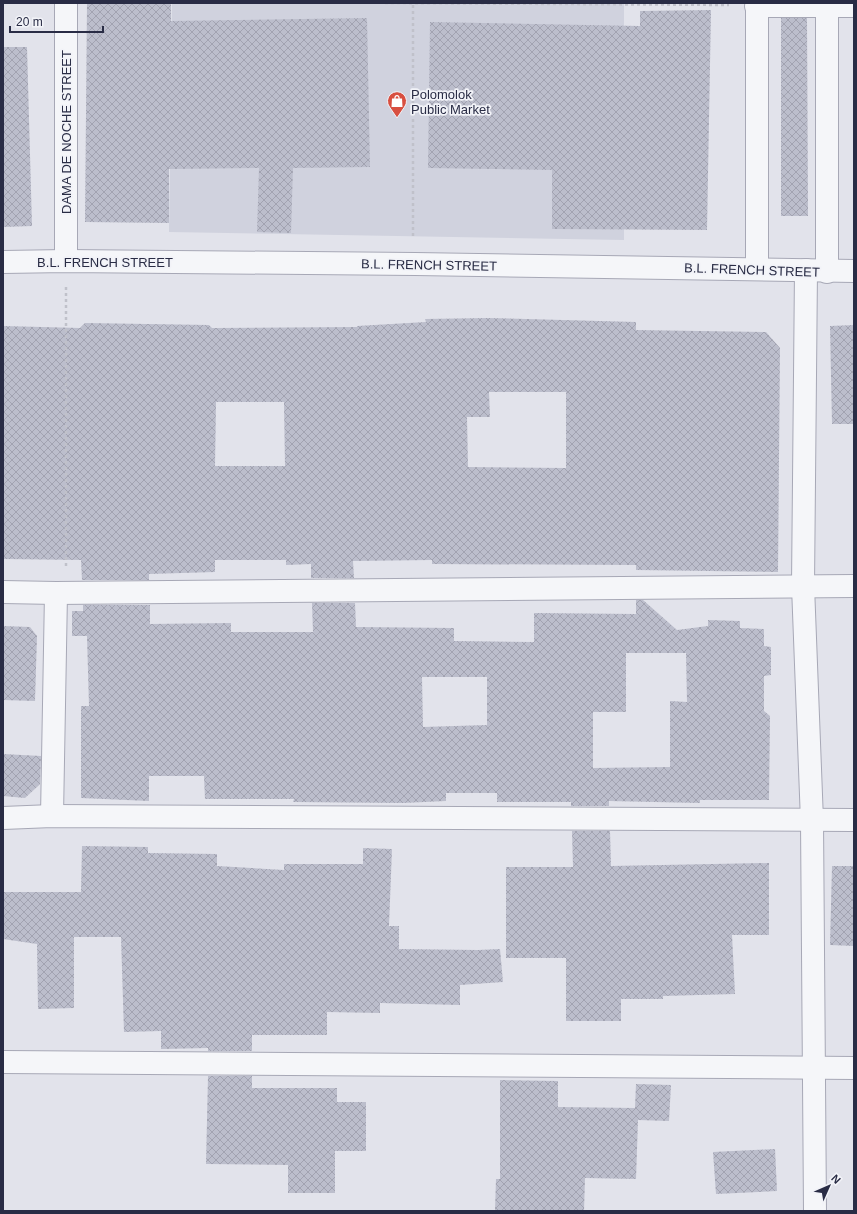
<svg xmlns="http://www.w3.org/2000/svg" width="857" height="1214" font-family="Helvetica,sans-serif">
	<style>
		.built { fill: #d0d2de }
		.building { fill: url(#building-cross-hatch); fill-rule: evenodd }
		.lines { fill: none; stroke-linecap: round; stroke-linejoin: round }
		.minor-casing { stroke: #a7a8b6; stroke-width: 24 }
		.path { stroke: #c0c1ca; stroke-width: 2.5; stroke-dasharray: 3 3; stroke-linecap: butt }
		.minor { stroke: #f5f6f9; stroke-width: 22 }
		.labels { text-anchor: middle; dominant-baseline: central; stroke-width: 3.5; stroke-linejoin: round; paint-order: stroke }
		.poi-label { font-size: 13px; fill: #292c45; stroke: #f2f3f8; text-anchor: start }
		.street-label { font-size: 13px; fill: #292c45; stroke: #f2f3f8 }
	</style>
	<defs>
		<pattern id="building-cross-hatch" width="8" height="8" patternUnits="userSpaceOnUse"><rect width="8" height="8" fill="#bcbecc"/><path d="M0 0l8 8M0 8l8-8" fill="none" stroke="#a2a3b1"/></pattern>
	</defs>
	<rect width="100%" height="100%" fill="#e2e3eb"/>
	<path class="built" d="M 172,3 L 624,3 L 624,240 L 169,232 Z"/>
	<g class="building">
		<path d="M 87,3 L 171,3 L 171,21 L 367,18 L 370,167 L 293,168 L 291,233 L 257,232 L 259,168 L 169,169 L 169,223 L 85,222 Z"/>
		<path d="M 711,10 L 707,230 L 552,229 L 552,170 L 428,168 L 430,22 L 640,26 L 640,11 Z"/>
		<path d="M 781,18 L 807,18 L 808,216 L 781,216 Z"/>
		<path d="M 3,47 L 27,47 L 32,226 L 3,227 Z"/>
		<path d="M 488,318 L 636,322 L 636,330 L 766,332 L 780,348 L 778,572 L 636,570 L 636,565 L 432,564 L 432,560 L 353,561 L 354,578 L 311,578 L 311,564 L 286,565 L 286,560 L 215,560 L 215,572 L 149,574 L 149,580 L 82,580 L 81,560 L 3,559 L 3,326 L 80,328 L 85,323 L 209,325 L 212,328 L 357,327 L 357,326 L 426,322 L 425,319 ZM 489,392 L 566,392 L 566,468 L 468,467 L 467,417 L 490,417 ZM 216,402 L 284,402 L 285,466 L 215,466 Z"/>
		<path d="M 854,325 L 854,424 L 832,424 L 830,326 Z"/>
		<path d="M 636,600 L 643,600 L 677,630 L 708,626 L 708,620 L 740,621 L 740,628 L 764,629 L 764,646 L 771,647 L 771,675 L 764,676 L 764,711 L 770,716 L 769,800 L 700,800 L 700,803 L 609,801 L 609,806 L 571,806 L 571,802 L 497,802 L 497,793 L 446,793 L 446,801 L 403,803 L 293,802 L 294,799 L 205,799 L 204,776 L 149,776 L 149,801 L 81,798 L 81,706 L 89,706 L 87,636 L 72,636 L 72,611 L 83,611 L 83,605 L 150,605 L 150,624 L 231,623 L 231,632 L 313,632 L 312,603 L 355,603 L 356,627 L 454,628 L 454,641 L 534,642 L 534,613 L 636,614 ZM 626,653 L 686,653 L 687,702 L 670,701 L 670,767 L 593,768 L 593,712 L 626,712 ZM 422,677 L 487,677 L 487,725 L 423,727 Z"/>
		<path d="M 3,626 L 30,627 L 37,636 L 35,701 L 3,700 Z"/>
		<path d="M 3,754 L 41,756 L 40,784 L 25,798 L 3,796 Z"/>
		<path d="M 572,831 L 610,831 L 611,866 L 769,863 L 769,935 L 732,935 L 735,994 L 663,996 L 663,999 L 621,999 L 621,1021 L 566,1021 L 566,958 L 506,958 L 506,867 L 573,867 Z"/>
		<path d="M 82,846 L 148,847 L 148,853 L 217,854 L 217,866 L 284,870 L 284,864 L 363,864 L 363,848 L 392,849 L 389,926 L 399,926 L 399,949 L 478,950 L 500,949 L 503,982 L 460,985 L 460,1005 L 380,1003 L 380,1013 L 327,1012 L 327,1035 L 252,1035 L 252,1051 L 208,1051 L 208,1048 L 161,1049 L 161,1031 L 124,1032 L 121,937 L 74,937 L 74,1008 L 38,1009 L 37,944 L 3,939 L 3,892 L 81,892 Z"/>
		<path d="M 832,866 L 854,866 L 854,946 L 830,945 Z"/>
		<path d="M 208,1076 L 252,1076 L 252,1088 L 337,1088 L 337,1102 L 366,1102 L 366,1151 L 335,1151 L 335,1193 L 288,1193 L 288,1165 L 206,1164 Z"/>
		<path d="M 500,1080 L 558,1081 L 558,1107 L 635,1108 L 636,1084 L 671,1085 L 669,1121 L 638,1120 L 636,1179 L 585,1178 L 584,1211 L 495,1211 L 496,1179 L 500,1179 Z"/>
		<path d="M 775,1149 L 777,1191 L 716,1194 L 713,1152 Z"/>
	</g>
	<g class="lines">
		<defs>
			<g id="minor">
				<path d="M 66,3 L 66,261"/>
				<path d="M 757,3 L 757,269"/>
				<path d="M 827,3 L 827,272"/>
				<path d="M 756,6 L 854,6"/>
				<path d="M 3,262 L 66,261 L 415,264 L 854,271"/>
				<path d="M 806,270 L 803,586 L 812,821 L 815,1211"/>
				<path d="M 3,592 L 56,593 L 854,586"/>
				<path d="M 52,816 L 56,593"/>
				<path d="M 3,818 L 52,816 L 854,820"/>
				<path d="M 3,1062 L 854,1068"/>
			</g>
		</defs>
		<use href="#minor" class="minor-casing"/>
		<g class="path">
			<path d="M 385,3 L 729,5"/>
			<path d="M 413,236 L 413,3"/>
			<path d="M 66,287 L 66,566"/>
		</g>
		<use href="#minor" class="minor"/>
	</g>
	<defs>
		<symbol id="shop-pin" viewBox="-11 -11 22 30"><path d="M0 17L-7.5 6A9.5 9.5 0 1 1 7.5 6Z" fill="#d84f40" stroke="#f2f3f8"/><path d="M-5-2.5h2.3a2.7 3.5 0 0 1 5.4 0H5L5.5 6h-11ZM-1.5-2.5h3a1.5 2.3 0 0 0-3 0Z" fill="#fff"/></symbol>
	</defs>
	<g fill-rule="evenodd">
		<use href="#shop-pin" x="386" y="90" width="22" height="30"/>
	</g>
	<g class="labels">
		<g class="poi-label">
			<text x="411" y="94">Polomolok<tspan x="411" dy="15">Public Market</tspan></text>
		</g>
		<g class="street-label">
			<text transform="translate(66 132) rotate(-90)">DAMA DE NOCHE STREET</text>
			<text x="105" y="262">B.L. FRENCH STREET</text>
			<text transform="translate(429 265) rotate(1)">B.L. FRENCH STREET</text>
			<text transform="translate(752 270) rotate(2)">B.L. FRENCH STREET</text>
		</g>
	</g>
	<rect width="857" height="1214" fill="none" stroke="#292c45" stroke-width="8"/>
	<g transform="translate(829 1186) rotate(45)" stroke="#f2f3f8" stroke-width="3" paint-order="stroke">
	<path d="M0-3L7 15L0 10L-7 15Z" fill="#292c45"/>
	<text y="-6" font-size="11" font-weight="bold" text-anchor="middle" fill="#292c45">N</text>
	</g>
	<path d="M10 26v6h93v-6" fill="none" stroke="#292c45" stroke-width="2"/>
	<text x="16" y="26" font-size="12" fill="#292c45" stroke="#f2f3f8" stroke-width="3" paint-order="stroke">20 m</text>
</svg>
